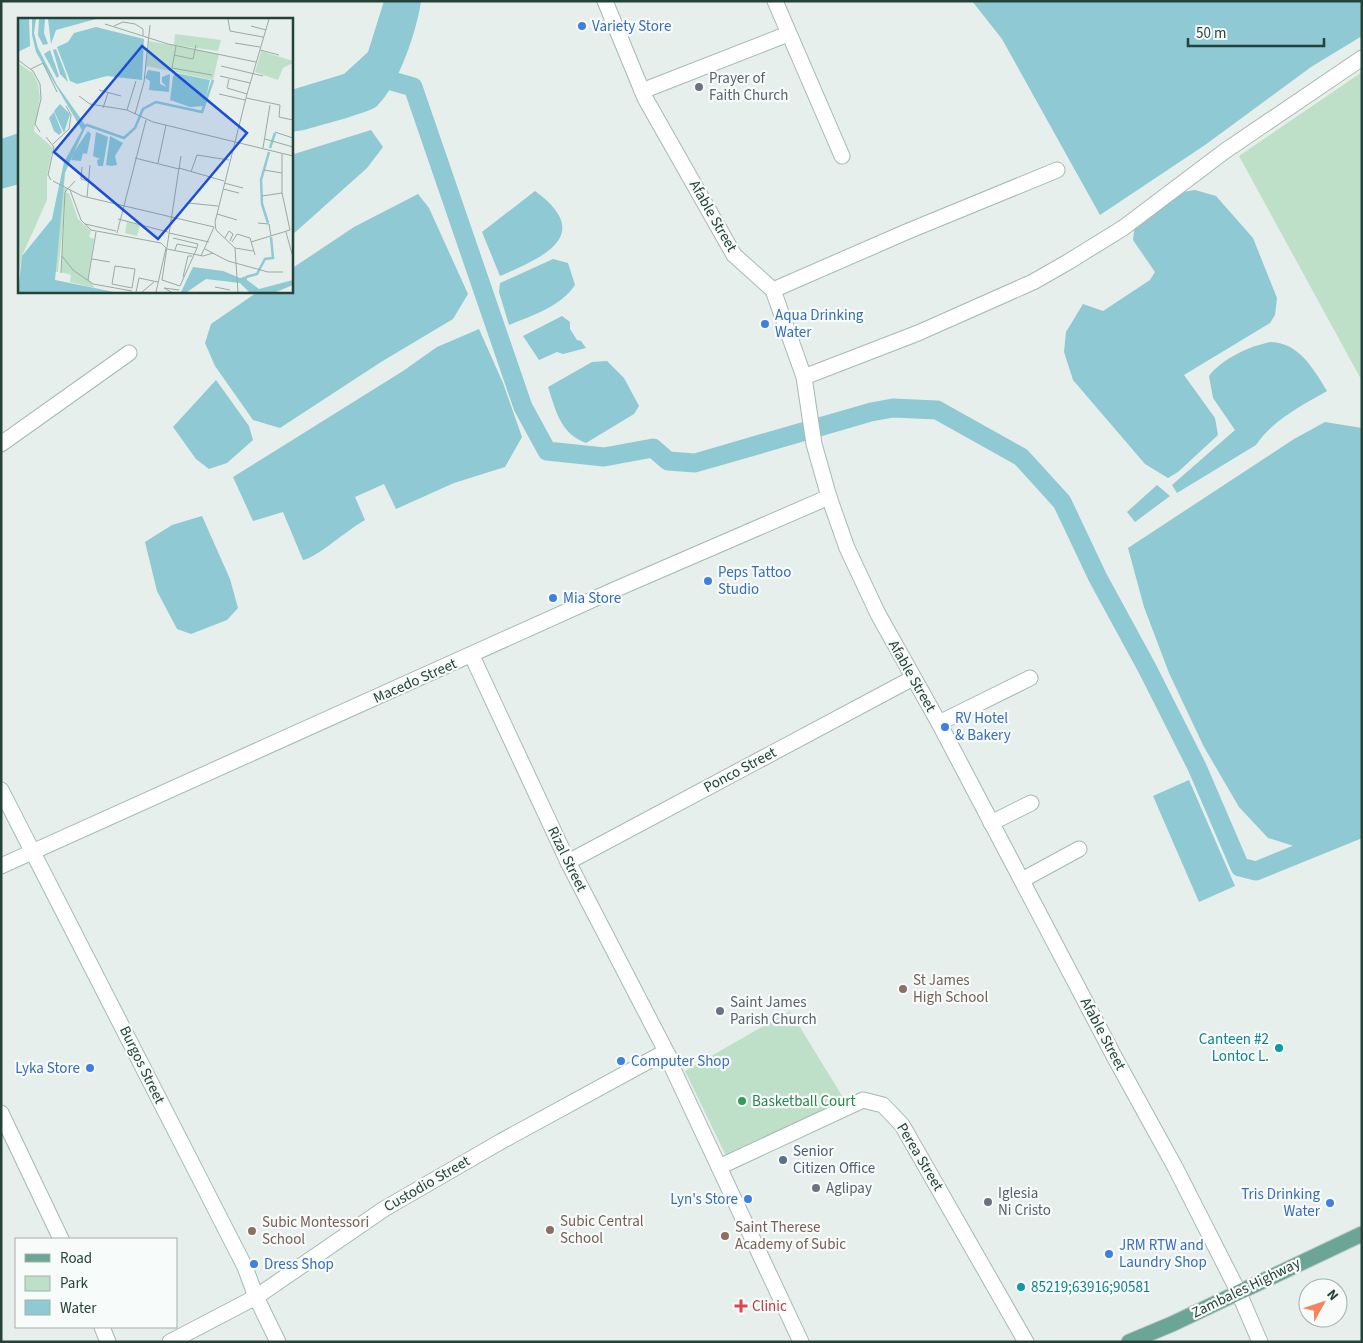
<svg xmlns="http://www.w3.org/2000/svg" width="1363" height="1343" font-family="'Source Sans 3',sans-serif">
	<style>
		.green { fill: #bfe0c8 }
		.water { fill: #8ec9d4 }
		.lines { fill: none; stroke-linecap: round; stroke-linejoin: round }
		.canal { stroke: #8ec9d4; stroke-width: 19 }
		.street-casing { stroke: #a8b8b2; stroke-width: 17 }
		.secondary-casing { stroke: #a4bbb3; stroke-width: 17 }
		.primary-casing { stroke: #c2cac8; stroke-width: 17 }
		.street { stroke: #fff; stroke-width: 15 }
		.secondary { stroke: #fff; stroke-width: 15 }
		.primary { stroke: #6aa596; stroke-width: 15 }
		.shop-dot { fill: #3f7fe0; stroke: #f7fbf9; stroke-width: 2 }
		.worship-dot { fill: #6b7280; stroke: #f7fbf9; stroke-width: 2 }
		.education-dot { fill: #8d6e63; stroke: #f7fbf9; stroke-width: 2 }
		.culture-dot { fill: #0f9aa8; stroke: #f7fbf9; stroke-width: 2 }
		.leisure-dot { fill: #2e9e5b; stroke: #f7fbf9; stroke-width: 2 }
		.service-dot { fill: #5c6f8a; stroke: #f7fbf9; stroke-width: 2 }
		.health-dot { fill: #e0444e; stroke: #f7fbf9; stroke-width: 2 }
		.labels { text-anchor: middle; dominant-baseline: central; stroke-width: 4.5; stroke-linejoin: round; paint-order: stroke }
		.shop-label { font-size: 15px; fill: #366cbe; stroke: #f7fbf9; text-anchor: start }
		.worship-label { font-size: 15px; fill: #5b616d; stroke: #f7fbf9; text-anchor: start }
		.street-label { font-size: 15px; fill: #24423a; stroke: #f7fbf9 }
		.education-label { font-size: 15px; fill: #785e54; stroke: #f7fbf9; text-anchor: start }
		.culture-label { font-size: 15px; fill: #0d838f; stroke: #f7fbf9; text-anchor: end }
		.leisure-label { font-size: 15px; fill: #27864d; stroke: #f7fbf9; text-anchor: start }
		.service-label { font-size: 15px; fill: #4e5e75; stroke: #f7fbf9; text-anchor: start }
		.health-label { font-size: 15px; fill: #be3a42; stroke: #f7fbf9; text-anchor: start }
		.inset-river { fill: none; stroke: #8ec9d4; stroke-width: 2.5 }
		.inset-road { fill: none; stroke: #98aaa4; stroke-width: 1 }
		.view { fill: #1d4ed8; fill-opacity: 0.15; stroke: #1d4ed8; stroke-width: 2.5 }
		.inset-edge { fill: none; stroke: #24423a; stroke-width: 2.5 }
	</style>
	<rect width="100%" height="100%" fill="#e6efeb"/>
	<g class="green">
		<path d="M 1362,72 L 1362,381 L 1239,156 Z"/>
		<path d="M 790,1011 L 844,1099 L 727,1158 L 685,1071 Z"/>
	</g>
	<g class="water">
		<path d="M 384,1 L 421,1 C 417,31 398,86 377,106 C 369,113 317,126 304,130 L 291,132 L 291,90 L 344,74 L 368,52 Z"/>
		<path d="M 972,1 L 1362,1 L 1362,36 L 1311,67 L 1205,145 L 1100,215 L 1002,39 Z"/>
		<path d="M 371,130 L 383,147 L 367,168 L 291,236 L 291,155 Z"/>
		<path d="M 19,133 L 19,184 L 1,189 L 1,139 Z"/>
		<path d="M 1195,190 L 1216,196 L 1253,238 L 1277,298 L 1275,315 L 1270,323 L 1184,375 L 1215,418 L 1218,435 L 1178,472 L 1168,478 L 1145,464 L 1073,380 L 1064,352 L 1066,332 L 1083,304 L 1103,311 L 1150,280 L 1155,272 L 1133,240 L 1135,224 L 1177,193 Z"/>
		<path d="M 535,191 C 595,235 544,257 500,276 L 482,232 Z"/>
		<path d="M 418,194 L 429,208 L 468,294 L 453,319 L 381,362 L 280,428 L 253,420 L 215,366 L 205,343 L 211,324 L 259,291 L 291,291 L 291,269 L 354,227 Z"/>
		<path d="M 553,259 L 568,263 L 575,285 C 560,307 533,315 509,325 L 499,292 L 500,283 Z"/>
		<path d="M 562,316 L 570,322 L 570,329 L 577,340 L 581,341 L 586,348 L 563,354 L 557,352 L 539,360 L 523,336 Z"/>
		<path d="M 479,329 L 503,383 L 522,437 L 505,467 L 454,483 L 396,509 L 384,484 L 355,497 L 365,520 C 348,529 318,557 303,560 L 283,512 L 253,521 L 233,477 L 403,371 L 437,347 Z"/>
		<path d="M 1271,342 C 1299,343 1313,368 1327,391 C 1301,406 1273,420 1256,445 L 1177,493 L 1172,485 L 1235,430 L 1213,398 L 1209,376 C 1222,359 1249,346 1271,342 Z"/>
		<path d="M 607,361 L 624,378 L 639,406 L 634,414 L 586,443 C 560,433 556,411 548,387 L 592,362 Z"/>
		<path d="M 216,380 L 249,426 L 253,440 L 227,463 L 209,469 L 196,459 L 173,427 Z"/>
		<path d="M 1325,422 L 1362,428 L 1362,821 L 1297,847 L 1268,838 L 1239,807 L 1204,747 L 1169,673 L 1144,607 L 1128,548 L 1294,439 Z"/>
		<path d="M 1157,485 L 1170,496 L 1135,522 L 1127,512 Z"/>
		<path d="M 202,516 L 230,579 L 238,608 L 227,620 L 191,634 L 177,629 L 157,591 L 145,542 L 172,525 Z"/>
		<path d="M 1189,780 L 1235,886 L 1199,902 L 1153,796 Z"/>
	</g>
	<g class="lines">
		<path class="canal" d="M 378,77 L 413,87 L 523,407 L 547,451 L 604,457 L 653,448 L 668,461 L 695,463 L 871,412 L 893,408 L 937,410 L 1021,457 L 1062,502 L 1098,578 L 1147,668 L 1197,767 L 1240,867 L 1256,871 L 1362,828"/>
		<defs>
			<g id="street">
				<path d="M 605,1 L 645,98 L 734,255 L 773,290 L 804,377 L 814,444 L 829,497 L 847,548 L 878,614 L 939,723 L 1115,1058 L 1175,1167 L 1238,1291 L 1260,1342"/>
				<path d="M 775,1 L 842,156"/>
				<path d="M 642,91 L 788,34"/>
				<path d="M 773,290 L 906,232 L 1057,170"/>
				<path d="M 804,377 L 918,333 L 1033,282 L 1068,262 L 1123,228 L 1225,151 L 1362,58"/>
				<path d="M 1,444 L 129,353"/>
				<path d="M 472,656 L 568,862 L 670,1059"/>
				<path d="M 939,723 L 1030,678"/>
				<path d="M 991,823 L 1031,803"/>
				<path d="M 568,862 L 913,678"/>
				<path d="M 1,866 L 614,590 L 829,497"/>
				<path d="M 1022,880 L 1079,849"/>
				<path d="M 1,1113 L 61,1239"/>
				<path d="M 719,1167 L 863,1100 L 883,1105 L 902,1125 L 1026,1342"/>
				<path d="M 102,1327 L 108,1342"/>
				<path d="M 170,1342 L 256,1297 L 384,1209 L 500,1142 L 665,1052 L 801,1342"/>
			</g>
			<path id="secondary" d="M 1,790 L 245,1267 L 256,1297 L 278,1342"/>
			<path id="primary" d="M 1129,1342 L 1172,1324 L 1362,1234"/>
		</defs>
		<use href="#street" class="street-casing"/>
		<use href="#secondary" class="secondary-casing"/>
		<use href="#primary" class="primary-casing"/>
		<use href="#street" class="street"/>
		<use href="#secondary" class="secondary"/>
		<use href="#primary" class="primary"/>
	</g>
	<g class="shop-dot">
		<circle cx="582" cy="26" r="5"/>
		<circle cx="765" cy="324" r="5"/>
		<circle cx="708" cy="581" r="5"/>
		<circle cx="553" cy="598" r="5"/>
		<circle cx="945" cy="727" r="5"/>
		<circle cx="621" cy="1061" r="5"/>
		<circle cx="90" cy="1068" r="5"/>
		<circle cx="748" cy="1199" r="5"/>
		<circle cx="1330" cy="1203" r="5"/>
		<circle cx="1109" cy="1254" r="5"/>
		<circle cx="254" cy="1264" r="5"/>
	</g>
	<g class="worship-dot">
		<circle cx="699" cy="87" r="5"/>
		<circle cx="720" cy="1011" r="5"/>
		<circle cx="816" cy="1188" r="5"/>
		<circle cx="988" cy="1202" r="5"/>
	</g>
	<g class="education-dot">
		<circle cx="903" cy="989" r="5"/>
		<circle cx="550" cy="1230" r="5"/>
		<circle cx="252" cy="1231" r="5"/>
		<circle cx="725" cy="1236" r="5"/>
	</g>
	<g class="culture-dot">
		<circle cx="1279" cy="1048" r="5"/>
		<circle cx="1021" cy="1287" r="5"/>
	</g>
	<circle class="leisure-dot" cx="742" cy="1101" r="5"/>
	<circle class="service-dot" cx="783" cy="1160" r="5"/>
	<path class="health-dot" d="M738.5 1298.5h5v5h5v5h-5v5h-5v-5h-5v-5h5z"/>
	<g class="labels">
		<g class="shop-label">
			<text x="592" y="26">Variety Store</text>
			<text x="775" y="315">Aqua Drinking<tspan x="775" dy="17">Water</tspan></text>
			<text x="718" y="572">Peps Tattoo<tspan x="718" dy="17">Studio</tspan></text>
			<text x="563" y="598">Mia Store</text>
			<text x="955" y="718">RV Hotel<tspan x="955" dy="17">&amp; Bakery</tspan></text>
			<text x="631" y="1061">Computer Shop</text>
			<text x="80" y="1068" text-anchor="end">Lyka Store</text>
			<text x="1320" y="1194" text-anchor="end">Tris Drinking<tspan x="1320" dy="17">Water</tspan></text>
			<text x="738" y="1199" text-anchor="end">Lyn's Store</text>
			<text x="1119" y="1245">JRM RTW and<tspan x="1119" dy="17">Laundry Shop</tspan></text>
			<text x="264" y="1264">Dress Shop</text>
		</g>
		<g class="worship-label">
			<text x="709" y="78">Prayer of<tspan x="709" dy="17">Faith Church</tspan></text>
			<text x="730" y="1002">Saint James<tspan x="730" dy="17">Parish Church</tspan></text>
			<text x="826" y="1188">Aglipay</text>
			<text x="998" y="1193">Iglesia<tspan x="998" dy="17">Ni Cristo</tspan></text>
		</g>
		<g class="street-label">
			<text transform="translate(713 216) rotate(60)">Afable Street</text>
			<text transform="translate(912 676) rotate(60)">Afable Street</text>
			<text transform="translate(415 681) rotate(-24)">Macedo Street</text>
			<text transform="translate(740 770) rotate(-28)">Ponco Street</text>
			<text transform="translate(567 859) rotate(64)">Rizal Street</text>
			<text transform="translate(1103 1034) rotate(62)">Afable Street</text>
			<text transform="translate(142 1065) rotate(64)">Burgos Street</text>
			<text transform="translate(920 1157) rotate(59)">Perea Street</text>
			<text transform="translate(427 1184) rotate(-30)">Custodio Street</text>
			<text transform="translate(1246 1288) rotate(-26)">Zambales Highway</text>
		</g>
		<g class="education-label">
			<text x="913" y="980">St James<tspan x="913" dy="17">High School</tspan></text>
			<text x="560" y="1221">Subic Central<tspan x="560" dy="17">School</tspan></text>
			<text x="262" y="1222">Subic Montessori<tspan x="262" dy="17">School</tspan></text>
			<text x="735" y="1227">Saint Therese<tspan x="735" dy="17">Academy of Subic</tspan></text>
		</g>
		<g class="culture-label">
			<text x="1269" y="1039">Canteen #2<tspan x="1269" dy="17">Lontoc L.</tspan></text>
			<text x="1031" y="1287" text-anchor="start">85219;63916;90581</text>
		</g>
		<g class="leisure-label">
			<text x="752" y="1101">Basketball Court</text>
		</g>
		<g class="service-label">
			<text x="793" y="1151">Senior<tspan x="793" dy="17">Citizen Office</tspan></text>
		</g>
		<g class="health-label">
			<text x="752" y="1306">Clinic</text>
		</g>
	</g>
	<g transform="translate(18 18)">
		<rect width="275" height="275" fill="#e6efeb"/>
		<path d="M 157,16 L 203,22 L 200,33 L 156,27 ZM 131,23 L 201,36 L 195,62 L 128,48 ZM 243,33 L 275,43 L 275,45 L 265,50 L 260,62 L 237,54 ZM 0,45 L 15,55 L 20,66 L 22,80 L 16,113 L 35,130 L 29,157 L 29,182 L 4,238 L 0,262 ZM 44,170 L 49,170 L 40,254 L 37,254 ZM 48,175 L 51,175 L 60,201 L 73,213 L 71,219 L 76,221 L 70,260 L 77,270 L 52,264 L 53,257 L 43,254 ZM 109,204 L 122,207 L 119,218 L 107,215 Z" fill="#bfe0c8"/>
		<path d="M 0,1 L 11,1 L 12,28 L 0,34 ZM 14,1 L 18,1 L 16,15 L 20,30 L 39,67 L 68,108 L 56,134 L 70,113 L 73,116 L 69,136 L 65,135 L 63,143 L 53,142 L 56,134 L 47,155 L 37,262 L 96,274 L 0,274 L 4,238 L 34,201 L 46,144 L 64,112 L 18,34 L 14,17 ZM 21,1 L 27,1 L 26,15 L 30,26 L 25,27 L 20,17 ZM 30,1 L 78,1 L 38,12 L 33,26 ZM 78,9 L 126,21 L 124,62 L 89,58 L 59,66 L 52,63 L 39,29 L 50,24 L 56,15 ZM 38,31 L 47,54 L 50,64 L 42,56 L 35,32 ZM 32,32 L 41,58 L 39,60 L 26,36 ZM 130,52 L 142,54 L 142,66 L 149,69 L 144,64 L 144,59 L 152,56 L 151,74 L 131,72 L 132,63 L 127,60 ZM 158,55 L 192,62 L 186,88 L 172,89 L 152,82 L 155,58 ZM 42,86 L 52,96 L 46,115 L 36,93 ZM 36,94 L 44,114 L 41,117 L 36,113 L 31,100 ZM 78,114 L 90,119 L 85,148 L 80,148 L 79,142 L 82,141 L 75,138 ZM 92,118 L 105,125 L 97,138 L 99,147 L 93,148 L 88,147 ZM 175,249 L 205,253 L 222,260 L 229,258 L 229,262 L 241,271 L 275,262 L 275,267 L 258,274 L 231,274 L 222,265 L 188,261 L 169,274 L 163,274 Z" fill="#8ec9d4"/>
		<path class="inset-river" d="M 66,109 L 69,107 L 106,120 L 117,110 L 125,91 L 138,84 L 184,94 L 195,62M 252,130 L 257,115M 250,205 L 244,186 L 243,162 L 251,134M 228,259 L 239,256 L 247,241 L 255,240 L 253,219"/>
		<path class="inset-road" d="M 210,1 L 212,13 L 245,19M 87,6 L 150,26 L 238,44M 96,8 L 105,4 L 117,6 L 125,11 L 125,18M 233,8 L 248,12M 217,25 L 242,29M 158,28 L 154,50 L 194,57M 242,32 L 261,37M 156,37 L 175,41 L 178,27M 0,42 L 15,53 L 22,66 L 23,81 L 17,106 L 22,114M 203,48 L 245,58M 13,51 L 25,45 L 39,74M 202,58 L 232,65M 211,61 L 209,70 L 229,76M 81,72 L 103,78M 201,76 L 227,82M 61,78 L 72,86 L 109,92 L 135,104 L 275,138M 228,80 L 262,87 L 261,99 L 275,102M 85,90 L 90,75M 109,92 L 118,63M 117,96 L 126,64 L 132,7M 257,114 L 275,120M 28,119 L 36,129 L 30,157 L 33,162M 247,121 L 275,129M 35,126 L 51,111 L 53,97 L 48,88M 245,130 L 252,87M 117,140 L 161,151 L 163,138M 140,145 L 148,107M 64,149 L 63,161 L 70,163M 246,152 L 264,155M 173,154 L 179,137 L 211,142M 35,163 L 64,178 L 196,209 L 183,238M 206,165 L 225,170M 205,171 L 221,175M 52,172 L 63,202 L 73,212 L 143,225 L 148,230M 244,178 L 264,175M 69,179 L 72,147M 170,185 L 200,188M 199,196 L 219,202M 100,201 L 150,214M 240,205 L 251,206 L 253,218M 67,206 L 98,213M 268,214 L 274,236M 99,215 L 128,102M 151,215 L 191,224M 155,220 L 180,226 L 179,230M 207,220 L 211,213 L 215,216 L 212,223M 214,224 L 219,216 L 232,220 L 237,237M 233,224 L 272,212 L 264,175 L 264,136M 217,230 L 235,233M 149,231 L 185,238 L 195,235M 187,231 L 210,243 L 250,254 L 265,254M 157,232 L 159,226 L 179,230 L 162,268 L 144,262 L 161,150 L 206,163M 44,238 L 55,252 L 75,266 L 114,273M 74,241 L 92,244M 97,248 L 117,251 L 114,270 L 94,266 ZM 43,255 L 47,174 L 57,163M 165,259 L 170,238 L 174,238M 70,262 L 78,214M 197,269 L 212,272M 118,274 L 121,260 L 140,264M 124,274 L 136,264M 138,274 L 148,230M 153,274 L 146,270 L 161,272M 220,274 L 217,230 L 198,212 L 197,204 L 229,76 L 251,1"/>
		<path class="view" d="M 124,28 L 229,115 L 140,221 L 36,134 Z"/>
		<rect width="275" height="275" class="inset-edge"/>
	</g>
	<rect width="1363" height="1343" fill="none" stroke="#24423a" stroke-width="5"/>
	<rect x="15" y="1238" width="162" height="90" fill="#f7fbf9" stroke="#a3b1ad"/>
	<rect x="25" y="1254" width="25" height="8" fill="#6aa596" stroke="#a3b1ad"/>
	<text x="60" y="1263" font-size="15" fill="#24423a">Road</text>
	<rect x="25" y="1276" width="25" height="15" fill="#bfe0c8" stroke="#a3b1ad"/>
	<text x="60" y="1288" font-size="15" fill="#24423a">Park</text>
	<rect x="25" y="1300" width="25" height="15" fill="#8ec9d4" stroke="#a3b1ad"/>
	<text x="60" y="1313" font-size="15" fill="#24423a">Water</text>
	<g transform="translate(1323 1303) rotate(50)"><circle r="24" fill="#f7fbf9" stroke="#a3b1ad"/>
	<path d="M0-4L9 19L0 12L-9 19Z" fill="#f4845f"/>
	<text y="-8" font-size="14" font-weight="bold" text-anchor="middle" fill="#24423a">N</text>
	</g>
	<path d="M1188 38v8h136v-8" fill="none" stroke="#24423a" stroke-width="2.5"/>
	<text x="1196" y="38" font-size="15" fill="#24423a" stroke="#f7fbf9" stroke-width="4" paint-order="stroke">50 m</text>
</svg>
